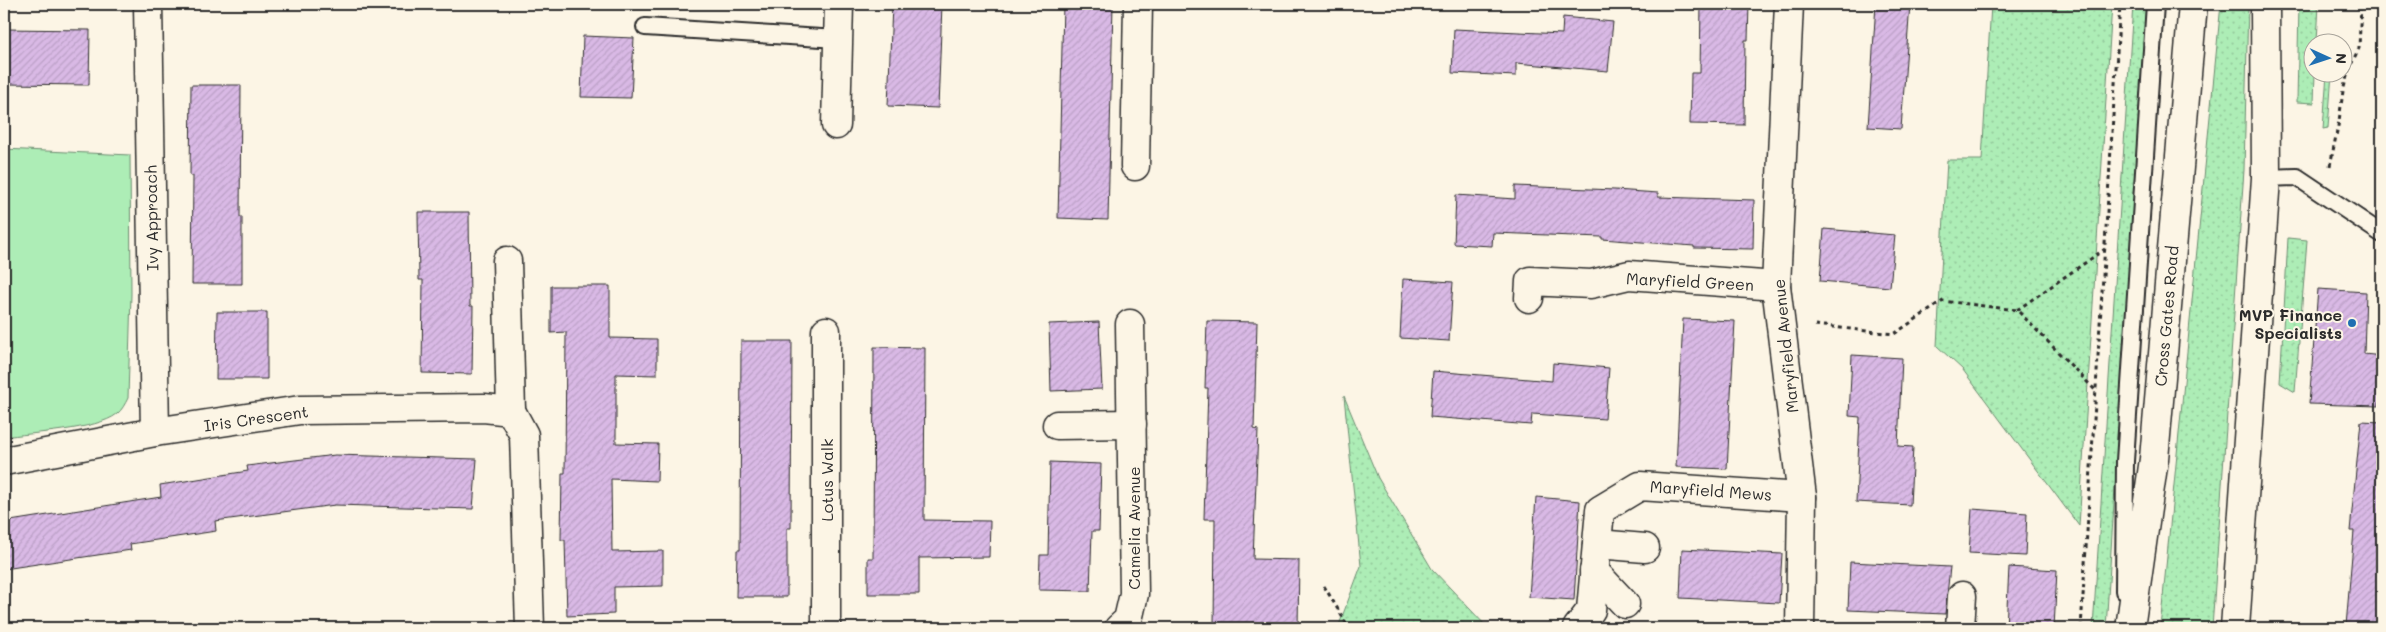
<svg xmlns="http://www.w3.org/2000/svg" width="2386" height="632" font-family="Mali,sans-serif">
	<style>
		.grass { fill: url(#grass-dots); stroke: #6c8c70 }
		.park { fill: #adedb6; stroke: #6c8c70 }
		.building { fill: url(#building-hatch); stroke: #2b2b2b }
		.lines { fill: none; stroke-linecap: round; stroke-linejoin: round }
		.lane-casing { stroke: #2b2b2b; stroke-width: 20 }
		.street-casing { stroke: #2b2b2b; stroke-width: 31 }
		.secondary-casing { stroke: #2b2b2b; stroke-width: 31 }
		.path { stroke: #2b2b2b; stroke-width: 3; stroke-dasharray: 4 4; stroke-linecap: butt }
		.lane { stroke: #fcf5e5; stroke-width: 16 }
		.street { stroke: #fcf5e5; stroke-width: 28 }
		.secondary { stroke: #fcf5e5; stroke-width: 28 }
		.poi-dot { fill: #1f6fb2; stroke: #fcf5e5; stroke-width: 2 }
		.labels { text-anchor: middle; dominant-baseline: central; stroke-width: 4; stroke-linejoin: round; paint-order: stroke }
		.street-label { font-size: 16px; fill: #2b2b2b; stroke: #fcf5e5 }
		.poi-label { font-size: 16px; font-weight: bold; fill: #2b2b2b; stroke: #fcf5e5; text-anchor: end }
	</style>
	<defs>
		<pattern id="grass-dots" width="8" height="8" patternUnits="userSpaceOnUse" patternTransform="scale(1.25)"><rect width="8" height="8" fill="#adedb6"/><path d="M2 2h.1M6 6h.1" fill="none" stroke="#95cb9d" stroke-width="1.8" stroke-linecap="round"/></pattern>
		<pattern id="building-hatch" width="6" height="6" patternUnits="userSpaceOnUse" patternTransform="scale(1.25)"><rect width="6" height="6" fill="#d9b9e5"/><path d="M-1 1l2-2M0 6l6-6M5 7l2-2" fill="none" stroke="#ba9fc5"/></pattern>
	</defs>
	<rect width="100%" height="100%" fill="#fcf5e5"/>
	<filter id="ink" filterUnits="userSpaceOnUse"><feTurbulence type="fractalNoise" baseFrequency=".02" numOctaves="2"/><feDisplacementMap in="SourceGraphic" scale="10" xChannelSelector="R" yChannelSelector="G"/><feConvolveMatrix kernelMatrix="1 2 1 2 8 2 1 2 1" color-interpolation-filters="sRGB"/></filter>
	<g filter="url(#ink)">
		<g class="grass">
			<path d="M 1991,4 L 2112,4 L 2079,526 L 1963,370 L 1937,346 L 1947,160 L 1982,160 Z"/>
			<path d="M 2133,4 L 2146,4 L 2106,628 L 2093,628 Z"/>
			<path d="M 2221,4 L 2248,4 L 2244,170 L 2212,628 L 2160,628 Z"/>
			<path d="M 2299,4 L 2319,4 L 2317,42 L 2314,42 L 2314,72 L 2315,73 L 2314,103 L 2297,102 Z"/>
			<path d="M 2327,73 L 2332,73 L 2328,128 L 2323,129 Z"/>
			<path d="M 2288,238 L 2307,240 L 2295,392 L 2280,383 Z"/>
			<path d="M 1344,396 L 1378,478 L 1432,569 L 1488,628 L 1336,628 L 1339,625 L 1361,566 Z"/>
		</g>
		<path class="park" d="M 4,149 L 130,155 L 131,294 L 128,398 C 125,404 122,410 117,414 C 97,430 30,433 4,437 Z"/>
		<g class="building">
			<path d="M 892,4 L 942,4 L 938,108 L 888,106 Z"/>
			<path d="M 1063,4 L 1113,4 L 1108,220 L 1058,218 Z"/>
			<path d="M 1701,4 L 1749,4 L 1748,40 L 1745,40 L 1744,125 L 1690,124 L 1691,73 L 1700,73 Z"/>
			<path d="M 1876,4 L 1910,4 L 1901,129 L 1868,127 Z"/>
			<path d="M 1563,17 L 1613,22 L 1608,71 L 1516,63 L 1516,76 L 1452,73 L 1454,29 L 1562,34 Z"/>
			<path d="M 4,29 L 90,30 L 89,85 L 4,84 Z"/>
			<path d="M 583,36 L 634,38 L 631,98 L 581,97 Z"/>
			<path d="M 191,85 L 241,85 L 240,217 L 242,217 L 242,284 L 192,284 L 193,176 L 190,176 Z"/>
			<path d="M 1515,186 L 1615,190 L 1658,193 L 1658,197 L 1754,200 L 1753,249 L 1694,248 L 1694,246 L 1602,239 L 1602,237 L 1493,233 L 1492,246 L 1454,244 L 1456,195 L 1515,199 Z"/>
			<path d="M 418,212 L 469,212 L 470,306 L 473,306 L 472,374 L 422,373 L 423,280 L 419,280 Z"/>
			<path d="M 1824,229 L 1895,235 L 1890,287 L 1820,281 Z"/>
			<path d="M 1403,279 L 1453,282 L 1449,341 L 1400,338 Z"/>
			<path d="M 551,286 L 610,286 L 610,338 L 657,339 L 657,375 L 616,374 L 616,443 L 658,444 L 657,481 L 611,479 L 612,552 L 663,551 L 663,586 L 614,587 L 614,614 L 567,616 L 565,540 L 561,540 L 562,473 L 565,473 L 566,332 L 551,333 Z"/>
			<path d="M 2318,289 L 2366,292 L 2364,354 L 2382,356 L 2379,406 L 2309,404 Z"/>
			<path d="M 217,312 L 267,312 L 267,379 L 216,379 Z"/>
			<path d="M 1683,319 L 1735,321 L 1727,469 L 1676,467 Z"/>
			<path d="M 1207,321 L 1257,322 L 1254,429 L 1258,430 L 1253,559 L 1299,560 L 1298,628 L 1214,628 L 1215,519 L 1204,519 L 1208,388 L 1205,388 Z"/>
			<path d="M 1099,322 L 1102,389 L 1051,391 L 1049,324 Z"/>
			<path d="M 741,341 L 792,341 L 791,528 L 787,528 L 787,597 L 736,597 L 737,550 L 740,550 Z"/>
			<path d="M 874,347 L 925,348 L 924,520 L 990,521 L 989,557 L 919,558 L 919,594 L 868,594 L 868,558 L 873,558 Z"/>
			<path d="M 1852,355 L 1902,358 L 1898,446 L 1913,447 L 1910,505 L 1856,502 L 1860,417 L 1849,416 Z"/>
			<path d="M 1553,363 L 1609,368 L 1605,419 L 1532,414 L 1531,425 L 1430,417 L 1433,371 L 1552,381 Z"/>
			<path d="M 2361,421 L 2382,422 L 2382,628 L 2346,626 L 2354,531 L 2350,531 Z"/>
			<path d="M 335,455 L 477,459 L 473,509 L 335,505 L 215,521 L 216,531 L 130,544 L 131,550 L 4,569 L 4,522 L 161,497 L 160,485 L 248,471 L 247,466 Z"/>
			<path d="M 1050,462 L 1101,464 L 1099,531 L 1092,531 L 1090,591 L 1039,590 L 1040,555 L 1048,555 Z"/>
			<path d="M 1536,497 L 1580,501 L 1574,600 L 1529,597 Z"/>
			<path d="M 1972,509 L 2027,513 L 2025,556 L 1969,553 Z"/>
			<path d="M 1682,549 L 1782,554 L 1779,603 L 1680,598 Z"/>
			<path d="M 1850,562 L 1950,567 L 1945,614 L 1848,610 Z"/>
			<path d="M 2009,567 L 2057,570 L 2054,628 L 2006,628 Z"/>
		</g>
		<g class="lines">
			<defs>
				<g id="lane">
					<path d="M 645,27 L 838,39"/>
					<path d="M 2266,178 L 2297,177 L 2382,234"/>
					<path d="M 2124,591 L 2125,461 L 2155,4"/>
				</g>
				<g id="street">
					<path d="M 148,4 L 155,432"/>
					<path d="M 1789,4 L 1776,286 L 1802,497 L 1800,628"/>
					<path d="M 836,125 L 839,4"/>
					<path d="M 1135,166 L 1138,4"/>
					<path d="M 507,261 L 511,411"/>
					<path d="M 1529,298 L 1530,281 L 1591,284 L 1629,275 L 1776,286"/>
					<path d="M 826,331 L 826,628"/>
					<path d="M 1057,425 L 1132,424"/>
					<path d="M 4,461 L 155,432 L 300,410 L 484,408 L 511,411 L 524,435 L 530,628"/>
					<path d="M 1597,544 L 1645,548"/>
					<path d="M 1594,571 L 1625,604"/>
					<path d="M 1119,628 L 1128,620 L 1134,594 L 1130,324"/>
					<path d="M 1577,628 L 1591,610 L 1600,510 L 1640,486 L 1802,497"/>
					<path d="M 1960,628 L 1962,596"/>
				</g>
				<g id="secondary">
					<path d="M 2130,628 L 2154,459 L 2193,4"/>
					<path d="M 2235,628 L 2266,178 L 2265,4"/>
				</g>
			</defs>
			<use href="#lane" class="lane-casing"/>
			<use href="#street" class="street-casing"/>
			<use href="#secondary" class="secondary-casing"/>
			<g class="path">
				<path d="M 2330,166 L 2339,121 L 2343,91 L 2349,69 L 2359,48 L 2361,4"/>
				<path d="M 2017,310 L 2105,249"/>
				<path d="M 1815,325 L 1894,334 L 1943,301 L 2017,310 L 2097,392"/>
				<path d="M 1324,586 L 1349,628"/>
				<path d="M 2081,628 L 2120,4"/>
			</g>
			<use href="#lane" class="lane"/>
			<use href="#street" class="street"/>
			<use href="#secondary" class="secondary"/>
		</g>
	</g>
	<circle class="poi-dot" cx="2352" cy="323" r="5"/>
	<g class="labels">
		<g class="street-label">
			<text transform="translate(151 218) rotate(-91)">Ivy Approach</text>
			<text transform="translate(1690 281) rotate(3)">Maryfield Green</text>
			<text transform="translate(2166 316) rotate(-85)">Cross Gates Road</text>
			<text transform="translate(1785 346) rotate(-96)">Maryfield Avenue</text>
			<text transform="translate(256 418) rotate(-8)">Iris Crescent</text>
			<text transform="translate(826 480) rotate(-90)">Lotus Walk</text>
			<text transform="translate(1711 490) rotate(4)">Maryfield Mews</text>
			<text transform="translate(1133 528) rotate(-90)">Camelia Avenue</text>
		</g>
		<g class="poi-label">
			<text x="2342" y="314">MVP Finance<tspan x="2342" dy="18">Specialists</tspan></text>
		</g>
	</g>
	<rect width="2386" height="632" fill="none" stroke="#fcf5e5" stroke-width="20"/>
	<rect x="10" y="10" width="2366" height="612" fill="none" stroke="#2b2b2b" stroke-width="2" filter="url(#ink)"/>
	<g transform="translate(2328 58) rotate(93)"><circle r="24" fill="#fcf5e5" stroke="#a8a49b"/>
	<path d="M0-4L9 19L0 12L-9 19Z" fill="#1f6fb2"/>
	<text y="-8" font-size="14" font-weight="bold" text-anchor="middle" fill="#2b2b2b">N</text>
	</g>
</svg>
